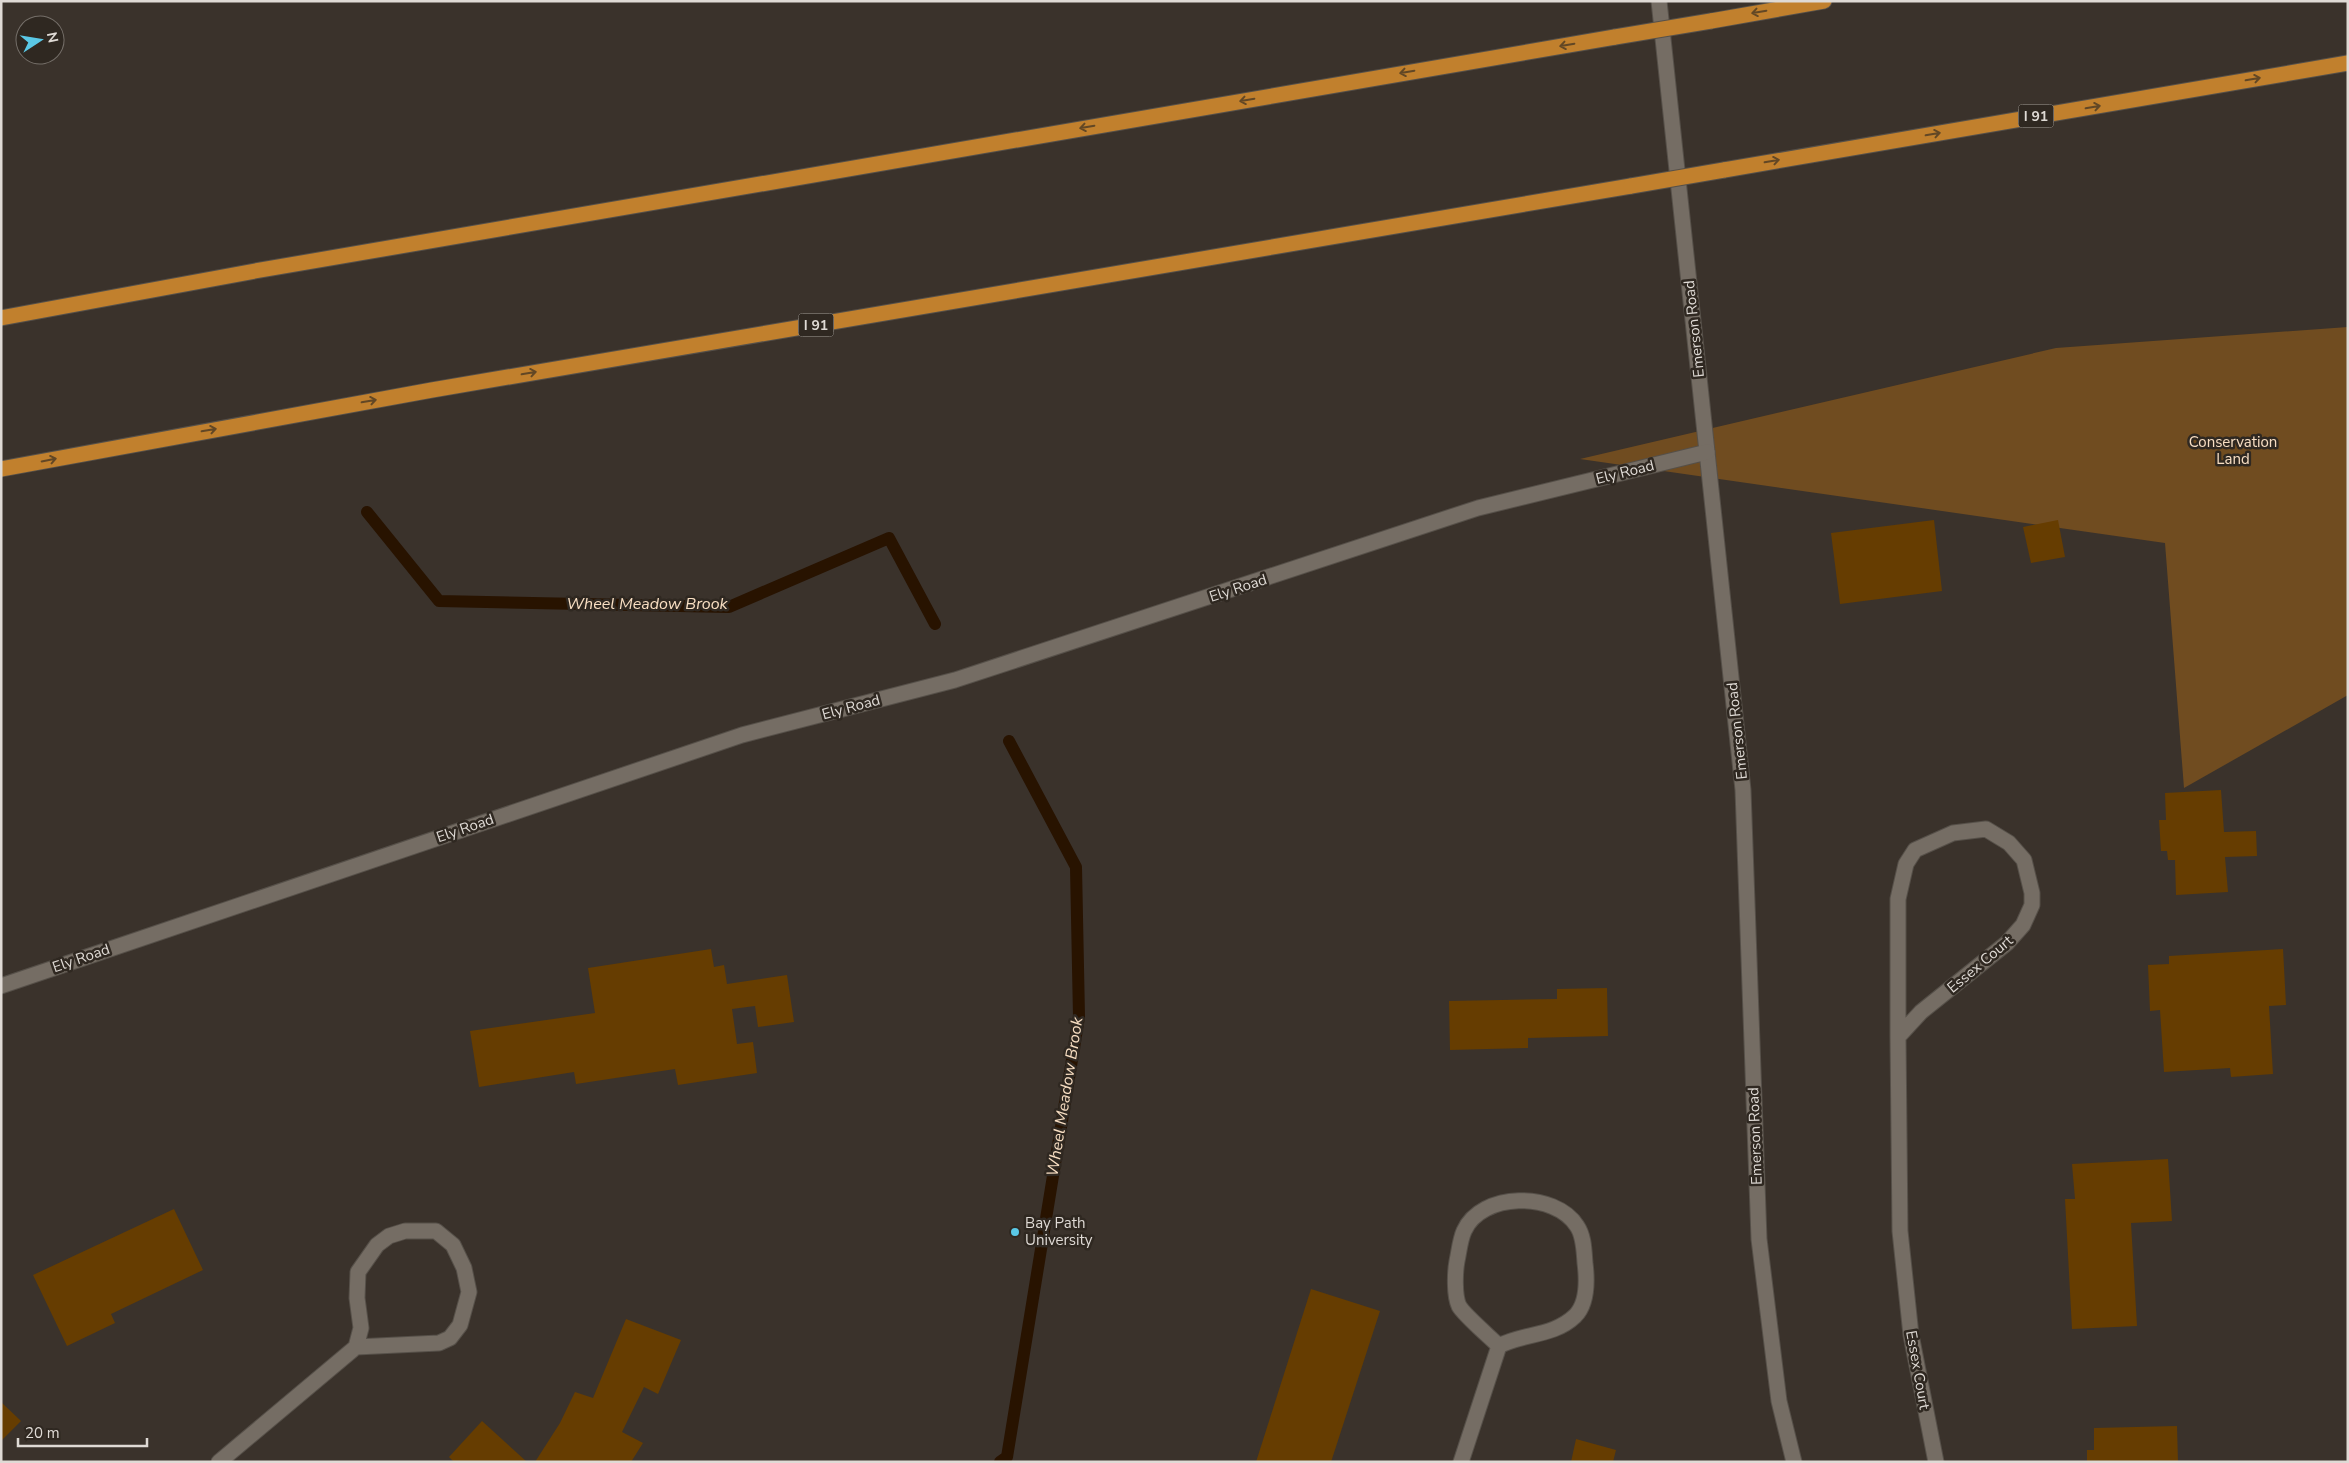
<svg xmlns="http://www.w3.org/2000/svg" width="2349" height="1463" font-family="'Nunito Sans',sans-serif">
	<style>
		.green { fill: #704c20 }
		.lines { fill: none; stroke-linecap: round; stroke-linejoin: round }
		.stream { stroke: #281300; stroke-width: 12 }
		.building { fill: #663d01 }
		.minor-casing { stroke: #565049; stroke-width: 17 }
		.motorway-casing { stroke: #565049; stroke-width: 17 }
		.minor { stroke: #756d64; stroke-width: 15 }
		.motorway { stroke: #c1802d; stroke-width: 15 }
		.motorway-bridge-casing { stroke: #565049; stroke-width: 17; stroke-linecap: butt }
		.motorway-bridge { stroke: #c1802d; stroke-width: 15 }
		.oneway { stroke: #624725 }
		.poi-dot { fill: #5ac8e6; stroke: #2f2821; stroke-width: 2 }
		.labels { text-anchor: middle; dominant-baseline: central; stroke-width: 5; stroke-linejoin: round; paint-order: stroke }
		.shield { fill: #2f2821; stroke: #aaa59f; stroke-width: 1 }
		.shield-label { font-size: 14px; font-weight: bold; fill: #dfdad5 }
		.street-label { font-size: 15px; fill: #dfdad5; stroke: #2f2821 }
		.park-label { font-size: 15px; fill: #f8dec3; stroke: #2f2821 }
		.poi-label { font-size: 15px; fill: #dfdad5; stroke: #2f2821; text-anchor: start }
		.water-label { font-size: 16px; font-style: italic; fill: #f9dfc3; stroke: #2f2821 }
	</style>
	<rect width="100%" height="100%" fill="#3a322b"/>
	<path class="green" d="M 2348,327 L 2348,695 L 2184,788 L 2165,543 L 1580,459 L 2056,348 Z"/>
	<g class="lines">
		<g class="stream">
			<path d="M 367,512 L 439,601 L 729,607 L 889,538 L 935,624"/>
			<path d="M 1000,1462 L 1007,1457 L 1079,1017 L 1076,867 L 1009,741"/>
		</g>
	</g>
	<g class="building">
		<path d="M 1934,520 L 1942,591 L 1840,604 L 1831,533 Z"/>
		<path d="M 2058,520 L 2065,557 L 2031,563 L 2023,527 Z"/>
		<path d="M 2221,790 L 2224,832 L 2256,831 L 2257,856 L 2225,857 L 2228,892 L 2176,895 L 2175,860 L 2168,860 L 2167,851 L 2161,851 L 2159,820 L 2166,820 L 2165,793 Z"/>
		<path d="M 711,949 L 714,967 L 724,965 L 727,984 L 787,975 L 794,1022 L 758,1027 L 755,1006 L 732,1009 L 737,1044 L 753,1042 L 757,1073 L 678,1085 L 675,1069 L 576,1084 L 574,1072 L 479,1087 L 470,1031 L 595,1013 L 588,968 Z"/>
		<path d="M 2283,949 L 2286,1005 L 2269,1006 L 2273,1074 L 2231,1077 L 2230,1068 L 2164,1072 L 2160,1010 L 2150,1011 L 2148,965 L 2169,964 L 2169,956 Z"/>
		<path d="M 1607,988 L 1608,1036 L 1528,1038 L 1528,1048 L 1450,1050 L 1449,1001 L 1557,999 L 1557,989 Z"/>
		<path d="M 2168,1159 L 2172,1221 L 2131,1223 L 2137,1326 L 2072,1329 L 2065,1199 L 2075,1199 L 2072,1164 Z"/>
		<path d="M 174,1209 L 203,1270 L 111,1314 L 115,1323 L 67,1346 L 33,1275 Z"/>
		<path d="M 1311,1289 L 1380,1311 L 1331,1462 L 1256,1462 Z"/>
		<path d="M 626,1319 L 681,1340 L 658,1394 L 644,1387 L 622,1432 L 643,1443 L 631,1462 L 535,1462 L 560,1423 L 575,1392 L 593,1398 Z"/>
		<path d="M 1,1402 L 21,1421 L 1,1441 Z"/>
		<path d="M 482,1421 L 527,1462 L 454,1462 L 449,1457 Z"/>
		<path d="M 2177,1426 L 2178,1462 L 2087,1462 L 2087,1450 L 2094,1450 L 2094,1428 Z"/>
		<path d="M 1576,1439 L 1616,1450 L 1613,1462 L 1571,1462 Z"/>
	</g>
	<g class="lines">
		<defs>
			<g id="minor">
				<path d="M 1659,1 L 1743,790 L 1759,1239 L 1779,1401 L 1794,1462"/>
				<path d="M 1,986 L 742,735 L 955,680 L 1478,508 L 1707,452"/>
				<path d="M 1898,1037 L 1921,1012 L 2007,943 L 2023,925 L 2032,905 L 2032,893 L 2024,860 L 2009,843 L 1986,829 L 1953,833 L 1915,850 L 1906,864 L 1898,899 L 1898,1037 L 1900,1231 L 1911,1335 L 1936,1462"/>
				<path d="M 219,1462 L 356,1347 L 361,1328 L 357,1298 L 358,1272 L 377,1245 L 389,1236 L 405,1231 L 436,1231 L 453,1245 L 464,1268 L 469,1292 L 460,1325 L 450,1338 L 439,1343 L 356,1347"/>
				<path d="M 1461,1462 L 1499,1346 C 1523,1333 1553,1337 1575,1316 C 1588,1303 1587,1279 1585,1263 C 1584,1251 1584,1236 1577,1226 C 1555,1191 1481,1192 1464,1231 C 1460,1240 1459,1252 1457,1261 C 1455,1272 1454,1295 1459,1306 C 1464,1315 1490,1337 1499,1346"/>
			</g>
			<g id="motorway">
				<path d="M 1711,21 L 1824,1"/>
				<path d="M 1724,170 L 2348,63"/>
				<path d="M 1,318 L 255,271 L 1615,37"/>
				<path d="M 1,469 L 432,390 L 1631,186"/>
			</g>
		</defs>
		<use href="#minor" class="minor-casing"/>
		<use href="#motorway" class="motorway-casing"/>
		<use href="#minor" class="minor"/>
		<use href="#motorway" class="motorway"/>
		<defs>
			<g id="motorway-bridge">
				<path d="M 1615,37 L 1711,21"/>
				<path d="M 1631,186 L 1724,170"/>
			</g>
		</defs>
		<use href="#motorway-bridge" class="motorway-bridge-casing"/>
		<use href="#motorway-bridge" class="motorway-bridge"/>
	</g>
	<defs><path id="oneway-shaft" d="M-6 0H5M1.5-3L5.5 0L1.5 3" fill="none" stroke-width="1.6" stroke-linecap="round" stroke-linejoin="round" transform="scale(1.25)"/></defs>
	<g class="oneway">
		<use href="#oneway-shaft" transform="translate(1759 12) rotate(170)"/>
		<use href="#oneway-shaft" transform="translate(1567 45) rotate(170)"/>
		<use href="#oneway-shaft" transform="translate(1407 72) rotate(170)"/>
		<use href="#oneway-shaft" transform="translate(2253 79) rotate(-10)"/>
		<use href="#oneway-shaft" transform="translate(1247 100) rotate(170)"/>
		<use href="#oneway-shaft" transform="translate(2093 107) rotate(-10)"/>
		<use href="#oneway-shaft" transform="translate(1087 127) rotate(170)"/>
		<use href="#oneway-shaft" transform="translate(1933 134) rotate(-10)"/>
		<use href="#oneway-shaft" transform="translate(1772 161) rotate(-10)"/>
		<use href="#oneway-shaft" transform="translate(529 373) rotate(-10)"/>
		<use href="#oneway-shaft" transform="translate(369 401) rotate(-10)"/>
		<use href="#oneway-shaft" transform="translate(209 430) rotate(-10)"/>
		<use href="#oneway-shaft" transform="translate(49 460) rotate(-11)"/>
	</g>
	<circle class="poi-dot" cx="1015" cy="1232" r="5"/>
	<g class="labels">
		<g class="shield">
			<rect x="2018.5" y="104.5" width="35" height="23" rx="4"/>
			<rect x="798.5" y="313.5" width="35" height="23" rx="4"/>
		</g>
		<g class="shield-label">
			<text x="2036" y="116">I 91</text>
			<text x="816" y="325">I 91</text>
		</g>
		<g class="street-label">
			<text transform="translate(1694 329) rotate(-96)">Emerson Road</text>
			<text transform="translate(1625 472) rotate(-14)">Ely Road</text>
			<text transform="translate(1238 588) rotate(-18)">Ely Road</text>
			<text transform="translate(851 707) rotate(-15)">Ely Road</text>
			<text transform="translate(1737 731) rotate(-96)">Emerson Road</text>
			<text transform="translate(465 828) rotate(-19)">Ely Road</text>
			<text transform="translate(81 958) rotate(-19)">Ely Road</text>
			<text transform="translate(1980 964) rotate(-40)">Essex Court</text>
			<text transform="translate(1755 1136) rotate(-92)">Emerson Road</text>
			<text transform="translate(1918 1370) rotate(80)">Essex Court</text>
		</g>
		<g class="park-label">
			<text x="2233" y="442">Conservation<tspan x="2233" dy="17">Land</tspan></text>
		</g>
		<g class="poi-label">
			<text x="1025" y="1223">Bay Path<tspan x="1025" dy="17">University</tspan></text>
		</g>
		<g class="water-label">
			<text x="647" y="604">Wheel Meadow Brook</text>
			<text transform="translate(1065 1097) rotate(-81)">Wheel Meadow Brook</text>
		</g>
	</g>
	<rect width="2349" height="1463" fill="none" stroke="#dfdad5" stroke-width="5"/>
	<g transform="translate(40 40) rotate(78)"><circle r="24" fill="#2f2821" stroke="#756f69"/>
	<path d="M0-4L9 19L0 12L-9 19Z" fill="#5ac8e6"/>
	<text y="-8" font-size="14" font-weight="bold" text-anchor="middle" fill="#dfdad5">N</text>
	</g>
	<path d="M18 1438v8h129v-8" fill="none" stroke="#dfdad5" stroke-width="2.5"/>
	<text x="25" y="1438" font-size="15" fill="#dfdad5" stroke="#2f2821" stroke-width="4" paint-order="stroke">20 m</text>
</svg>
